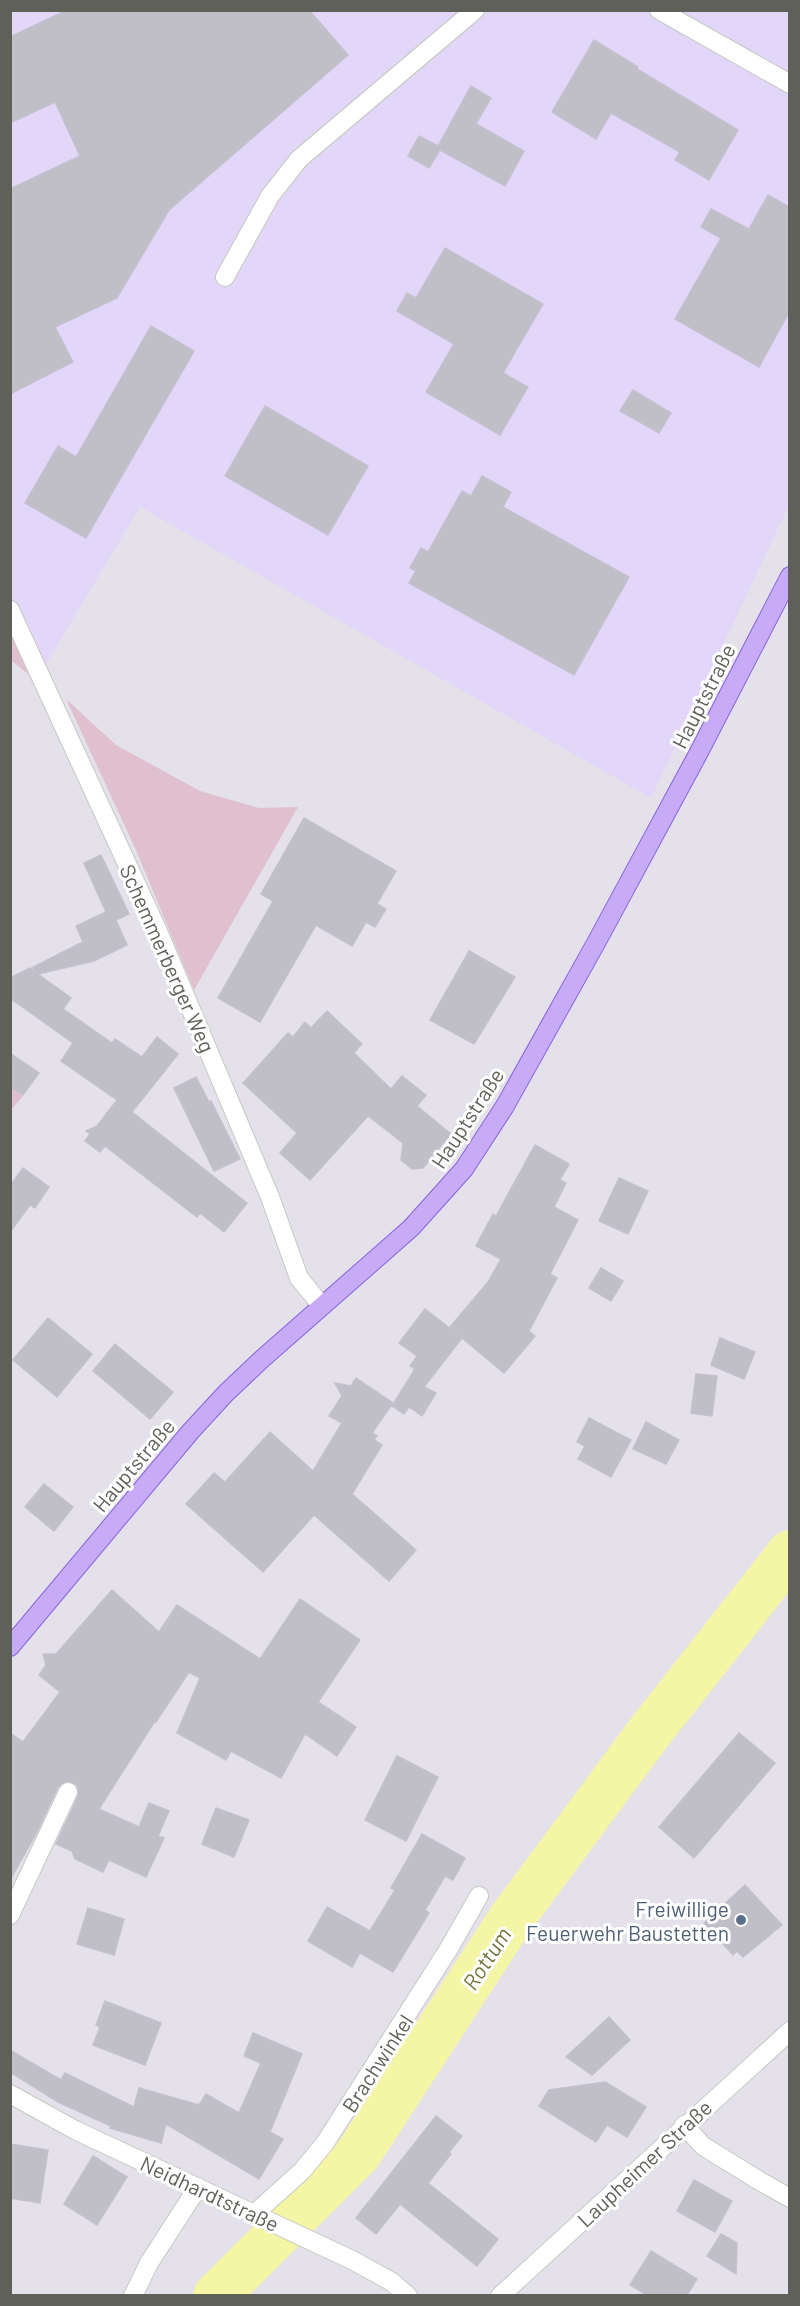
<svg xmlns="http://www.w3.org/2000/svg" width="800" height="2306" font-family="Barlow,sans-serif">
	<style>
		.commercial { fill: #e2d7f9 }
		.green { fill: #e0c0ce }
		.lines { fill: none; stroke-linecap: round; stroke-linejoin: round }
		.river { stroke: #f5f5a6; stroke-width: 46 }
		.building { fill: #c0bec6; stroke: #c4c0cf; stroke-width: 1.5 }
		.minor-casing { stroke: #c7c8c3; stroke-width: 20 }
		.major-casing { stroke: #8663e2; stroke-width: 20 }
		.minor { stroke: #fff; stroke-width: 18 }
		.major { stroke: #c8abf6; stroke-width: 18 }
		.service-dot { fill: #5c6f8a; stroke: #fff; stroke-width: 2 }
		.labels { text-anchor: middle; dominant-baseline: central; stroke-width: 6; stroke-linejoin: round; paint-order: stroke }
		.street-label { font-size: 21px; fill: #60605a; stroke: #fff }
		.service-label { font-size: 21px; fill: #4e5e75; stroke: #fff; text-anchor: end }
		.water-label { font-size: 22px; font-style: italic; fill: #6f7335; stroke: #fff }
	</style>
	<rect width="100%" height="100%" fill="#e4e1eb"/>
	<path class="commercial" d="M 10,11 L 789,11 L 789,505 L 651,798 L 140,507 L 33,686 L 28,674 L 11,660 Z"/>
	<g class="green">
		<path d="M 11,632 L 28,674 L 11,660 Z"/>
		<path d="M 66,699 L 116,745 L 200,791 L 259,808 L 298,807 L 194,990 L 136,850 Z"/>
		<path d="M 11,1087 L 23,1096 L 11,1110 Z"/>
	</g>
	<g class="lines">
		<path class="river" d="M 216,2296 L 359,2153 L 511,1919 L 648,1734 L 790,1553"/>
	</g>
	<g class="building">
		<path d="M 67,10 L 309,10 L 348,55 L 169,210 L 117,298 L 55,327 L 73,362 L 10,394 L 10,189 L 80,156 L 55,102 L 10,123 L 10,37 Z"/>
		<path d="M 594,40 L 638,67 L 637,69 L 738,130 L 709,180 L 675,160 L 680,152 L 611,113 L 596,139 L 552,112 Z"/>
		<path d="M 471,86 L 491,98 L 476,124 L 524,151 L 505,186 L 440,150 L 429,168 L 408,156 L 419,136 L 438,146 Z"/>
		<path d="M 768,195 L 789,207 L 789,312 L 759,367 L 675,319 L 721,238 L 701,227 L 711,209 L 749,229 Z"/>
		<path d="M 445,248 L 543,304 L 503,373 L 528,387 L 500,435 L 426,392 L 454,344 L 397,311 L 407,293 L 416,298 Z"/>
		<path d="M 151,326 L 194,351 L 86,538 L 25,503 L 58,446 L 76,457 Z"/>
		<path d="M 633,390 L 671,413 L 659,433 L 620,411 Z"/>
		<path d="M 265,406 L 368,466 L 328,535 L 225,476 Z"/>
		<path d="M 482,476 L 511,492 L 503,507 L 629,577 L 574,675 L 409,583 L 416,571 L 410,568 L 421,548 L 428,552 L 462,491 L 471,496 Z"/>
		<path d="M 304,818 L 396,871 L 377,904 L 386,909 L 375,927 L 366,922 L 352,946 L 316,925 L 260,1022 L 218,998 L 273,901 L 261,894 Z"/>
		<path d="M 101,855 L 129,914 L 116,920 L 127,945 L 94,961 L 38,974 L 71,998 L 63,1009 L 112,1043 L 115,1039 L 142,1057 L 157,1037 L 178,1054 L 132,1112 L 247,1203 L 224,1232 L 200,1213 L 197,1217 L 105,1146 L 100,1152 L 85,1141 L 90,1134 L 86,1131 L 97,1126 L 117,1100 L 61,1061 L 73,1043 L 10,998 L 10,978 L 30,968 L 35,972 L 33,967 L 83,942 L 76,926 L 106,912 L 84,863 Z"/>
		<path d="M 469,951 L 515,977 L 474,1044 L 430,1020 Z"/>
		<path d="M 327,1011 L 362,1044 L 354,1053 L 391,1089 L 402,1076 L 426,1095 L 417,1106 L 451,1134 L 423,1168 L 412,1169 L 401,1160 L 403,1143 L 368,1116 L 310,1180 L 280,1153 L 297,1133 L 243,1083 L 288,1033 L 293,1037 L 305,1022 L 311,1028 Z"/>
		<path d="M 10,1053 L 39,1073 L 23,1095 L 10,1086 Z"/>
		<path d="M 196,1077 L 209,1102 L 211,1101 L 240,1159 L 214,1171 L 174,1088 Z"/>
		<path d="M 535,1145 L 569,1164 L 560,1180 L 566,1183 L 554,1207 L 578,1220 L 550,1274 L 557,1278 L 529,1331 L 535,1336 L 504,1373 L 462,1338 L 424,1387 L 436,1393 L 422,1416 L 409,1407 L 404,1414 L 392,1406 L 415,1369 L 410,1366 L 417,1356 L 399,1343 L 425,1309 L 460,1336 L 450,1327 L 488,1282 L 501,1259 L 476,1246 L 493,1214 L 496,1216 Z"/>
		<path d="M 23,1168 L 49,1187 L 35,1208 L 30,1205 L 10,1232 L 10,1186 Z"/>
		<path d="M 619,1178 L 648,1191 L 628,1234 L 599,1221 Z"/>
		<path d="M 601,1268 L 623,1281 L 611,1301 L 589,1288 Z"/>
		<path d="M 48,1318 L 92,1354 L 57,1397 L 13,1360 Z"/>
		<path d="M 720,1338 L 755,1352 L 744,1379 L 711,1365 Z"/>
		<path d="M 115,1344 L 173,1392 L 150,1419 L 93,1371 Z"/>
		<path d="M 696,1374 L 717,1376 L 712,1416 L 691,1413 Z"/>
		<path d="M 356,1378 L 393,1403 L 372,1433 L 377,1436 L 374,1440 L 382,1445 L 352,1494 L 416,1550 L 389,1581 L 314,1515 L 263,1572 L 186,1504 L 214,1473 L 225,1482 L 270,1432 L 313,1471 L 342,1423 L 329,1416 L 342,1396 L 335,1383 L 351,1386 Z"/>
		<path d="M 589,1418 L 631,1440 L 611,1477 L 578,1459 L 585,1446 L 577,1442 Z"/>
		<path d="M 646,1422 L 679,1440 L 666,1464 L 633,1449 Z"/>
		<path d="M 44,1484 L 73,1507 L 54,1531 L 25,1507 Z"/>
		<path d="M 112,1590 L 159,1632 L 177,1605 L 260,1659 L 300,1599 L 360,1640 L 318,1702 L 356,1727 L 337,1756 L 305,1734 L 281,1778 L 231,1751 L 226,1760 L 177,1733 L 200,1678 L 189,1672 L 156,1722 L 155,1721 L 99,1809 L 139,1827 L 149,1803 L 169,1811 L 158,1836 L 164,1838 L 146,1877 L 109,1860 L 103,1872 L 75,1859 L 72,1851 L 56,1844 L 78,1796 L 77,1785 L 68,1781 L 58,1787 L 36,1834 L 10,1880 L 10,1733 L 23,1742 L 60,1692 L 39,1675 L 46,1665 L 43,1654 L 56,1654 Z"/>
		<path d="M 739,1733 L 775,1763 L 694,1858 L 659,1827 Z"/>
		<path d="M 397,1756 L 438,1777 L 406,1841 L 365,1820 Z"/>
		<path d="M 216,1808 L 249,1820 L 234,1857 L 202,1844 Z"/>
		<path d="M 422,1834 L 465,1858 L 453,1880 L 445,1876 L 425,1910 L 429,1913 L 393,1972 L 360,1953 L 352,1967 L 308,1941 L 327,1907 L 370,1931 L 395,1890 L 391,1888 Z"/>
		<path d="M 745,1885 L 782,1925 L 743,1957 L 737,1951 L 733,1955 L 704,1923 Z"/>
		<path d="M 88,1908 L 124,1919 L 114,1955 L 77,1944 Z"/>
		<path d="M 105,2001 L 161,2023 L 145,2065 L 93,2045 L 100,2027 L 96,2025 Z"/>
		<path d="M 609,2017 L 630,2040 L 592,2075 L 566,2057 Z"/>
		<path d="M 253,2033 L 302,2054 L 270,2132 L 283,2139 L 259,2179 L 166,2124 L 161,2143 L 110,2128 L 111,2126 L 58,2102 L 10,2072 L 10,2050 L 61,2080 L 65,2073 L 134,2107 L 139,2088 L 199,2105 L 206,2094 L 239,2113 L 261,2063 L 244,2056 Z"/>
		<path d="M 605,2082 L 646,2107 L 627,2137 L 607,2125 L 596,2142 L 539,2106 L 549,2090 Z"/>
		<path d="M 436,2116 L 462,2136 L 449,2152 L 451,2154 L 428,2183 L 498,2239 L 477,2266 L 400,2204 L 376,2234 L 356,2218 Z"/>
		<path d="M 10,2144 L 48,2150 L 40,2203 L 10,2198 Z"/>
		<path d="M 93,2156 L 127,2177 L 97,2225 L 64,2204 Z"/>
		<path d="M 694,2180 L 732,2201 L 715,2232 L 677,2211 Z"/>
		<path d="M 721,2234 L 737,2243 L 736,2274 L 707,2256 Z"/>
		<path d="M 651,2251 L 697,2279 L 687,2295 L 647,2295 L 630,2285 Z"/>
	</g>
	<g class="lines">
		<defs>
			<g id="minor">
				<path d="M 659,10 L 790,84"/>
				<path d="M 225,277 L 270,196 L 299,159 L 475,10"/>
				<path d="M 10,610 L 157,929 L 270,1197 L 299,1278 L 322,1306"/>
				<path d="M 10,1915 L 68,1792"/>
				<path d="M 10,2094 L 75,2130 L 352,2260 L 392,2282 L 408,2296"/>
				<path d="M 684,2125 L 703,2146 L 758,2180 L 790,2198"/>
				<path d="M 254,2214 L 302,2171 L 325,2143 L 448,1950 L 479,1896"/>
				<path d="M 133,2296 L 149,2263 L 198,2187"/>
				<path d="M 500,2296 L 790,2031"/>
			</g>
			<path id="major" d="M 10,1647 L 191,1431 L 226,1393 L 262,1359 L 411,1228 L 464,1169 L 505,1106 L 596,943 L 698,754 L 790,576"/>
		</defs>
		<use href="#minor" class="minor-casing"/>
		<use href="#major" class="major-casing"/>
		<use href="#minor" class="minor"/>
		<use href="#major" class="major"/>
	</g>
	<circle class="service-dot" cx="741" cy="1920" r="6"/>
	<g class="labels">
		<g class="street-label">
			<text transform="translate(703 696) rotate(-63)">Hauptstraße</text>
			<text transform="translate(168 958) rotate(66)">Schemmerberger Weg</text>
			<text transform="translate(467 1118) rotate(-57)">Hauptstraße</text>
			<text transform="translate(133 1465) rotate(-50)">Hauptstraße</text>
			<text transform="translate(377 2063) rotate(-57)">Brachwinkel</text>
			<text transform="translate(644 2163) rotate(-43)">Laupheimer Straße</text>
			<text transform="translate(210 2193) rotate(25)">Neidhardtstraße</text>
		</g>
		<g class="service-label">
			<text x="729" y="1908">Freiwillige<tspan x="729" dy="24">Feuerwehr Baustetten</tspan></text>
		</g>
		<g class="water-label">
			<text transform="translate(486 1958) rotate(-57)">Rottum</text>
		</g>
	</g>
	<rect width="800" height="2306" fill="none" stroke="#60605a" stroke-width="24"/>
</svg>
